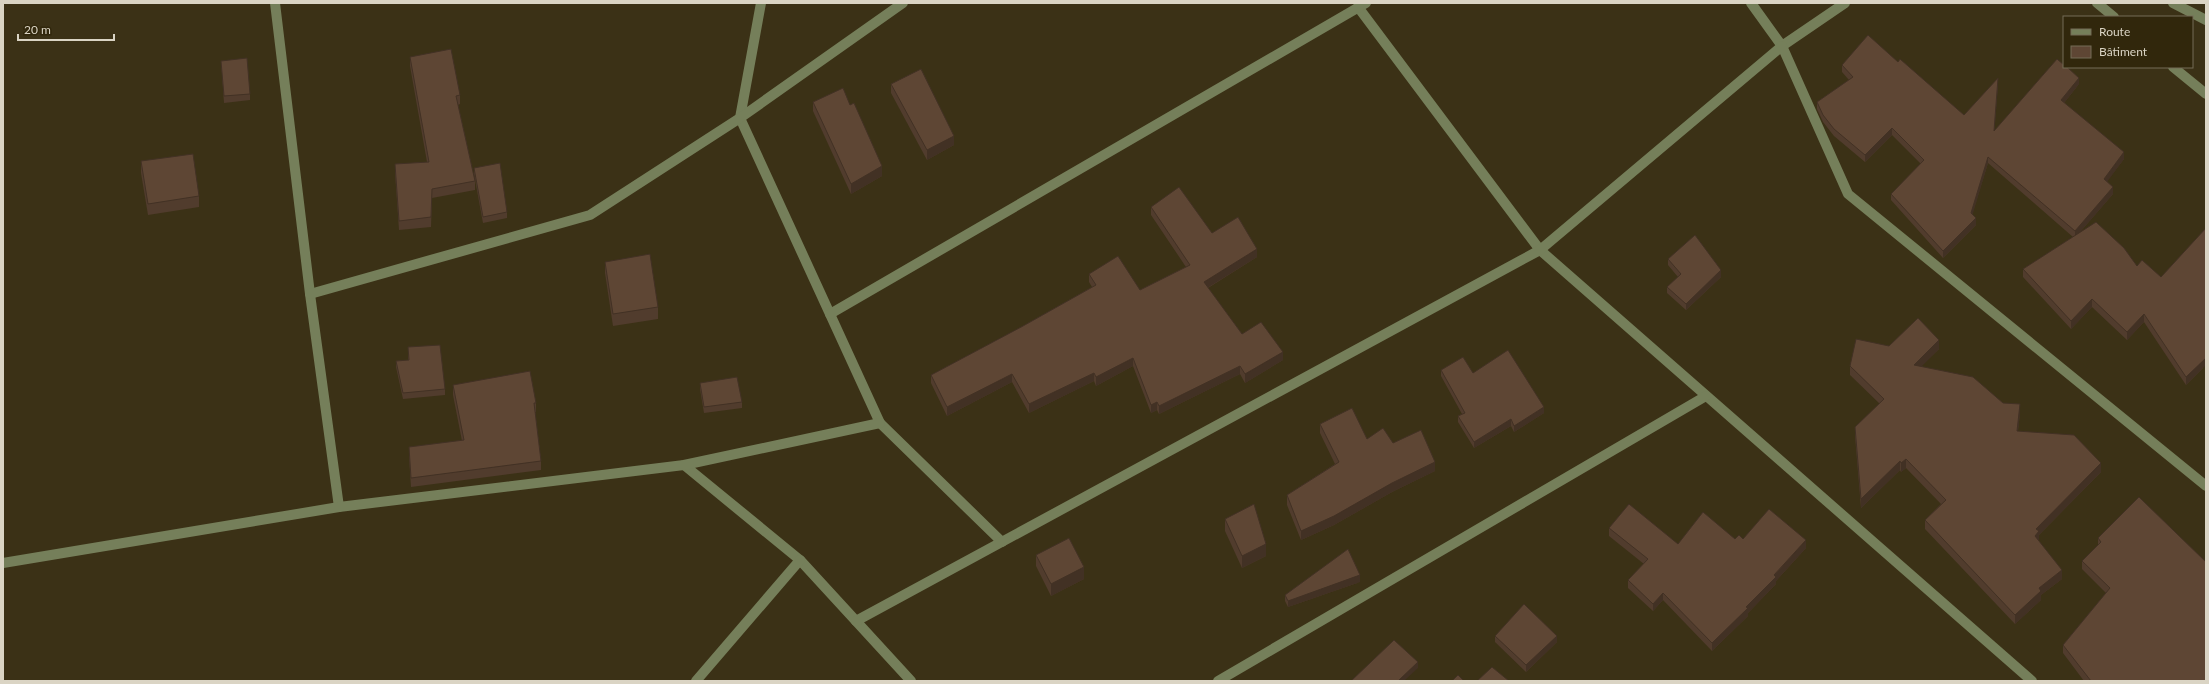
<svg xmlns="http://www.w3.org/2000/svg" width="2209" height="684" font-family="Lato,sans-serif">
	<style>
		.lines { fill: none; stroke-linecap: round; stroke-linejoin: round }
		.minor { stroke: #757f5a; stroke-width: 10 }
		.wall { fill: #513c2d }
		.shaded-wall { fill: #423124 }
		.building { fill: #5e4634; stroke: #423124 }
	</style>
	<rect width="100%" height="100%" fill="#3b3116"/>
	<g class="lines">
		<g class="minor">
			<path d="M 275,3 L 310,294 L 339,507"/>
			<path d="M 761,3 L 740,118 L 880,423 L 1002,542"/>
			<path d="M 1751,3 L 1782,46 L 1845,3"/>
			<path d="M 2097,3 L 2114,17"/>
			<path d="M 2173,3 L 2206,20"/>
			<path d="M 1358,7 L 1540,250 L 2032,681"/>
			<path d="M 2173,67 L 2206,94"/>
			<path d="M 310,294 L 590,215 L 740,118 L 903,3"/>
			<path d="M 830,314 L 1366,3"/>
			<path d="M 684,465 L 800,560 L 911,681"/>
			<path d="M 3,563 L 339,507 L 684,465 L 880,423"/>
			<path d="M 856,621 L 1540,250 L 1782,46 L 1848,194 L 2206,486"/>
			<path d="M 696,681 L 800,560"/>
			<path d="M 1218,681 L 1706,396"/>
		</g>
	</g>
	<g class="wall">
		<path d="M 410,57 L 460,95 L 460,104 L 458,105 L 475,181 L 475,190 L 432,198 L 431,227 L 399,230 L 395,173 L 395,164 L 427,162 L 410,66 Z"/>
		<path d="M 221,61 L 250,94 L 250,100 L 224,103 Z"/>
		<path d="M 1898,62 L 1964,115 L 1998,85 L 1994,130 L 2079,84 L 2064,103 L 2124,159 L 2107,181 L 2113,194 L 2080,232 L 2203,368 L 2186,385 L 2144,322 L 2127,340 L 2092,307 L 2071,329 L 2023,277 L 2023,269 L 2073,237 L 1988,163 L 1972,215 L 1976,225 L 1943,258 L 1891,200 L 1891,194 L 1921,164 L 1892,135 L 1865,162 L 1834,136 L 1823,122 L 1817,109 L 1817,102 L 1849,80 L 1842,72 L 1842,65 Z"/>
		<path d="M 891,84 L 954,145 L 927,160 L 891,93 Z"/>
		<path d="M 813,102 L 850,105 L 882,176 L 851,194 L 813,111 Z"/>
		<path d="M 141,161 L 199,196 L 199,207 L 148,215 L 141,173 Z"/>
		<path d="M 474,168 L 507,212 L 507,218 L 483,223 L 474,174 Z"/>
		<path d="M 1151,207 L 1212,233 L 1257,257 L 1208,288 L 1242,334 L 1283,360 L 1245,383 L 1240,374 L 1159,414 L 1157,410 L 1151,413 L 1133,366 L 1096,386 L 1094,381 L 1029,413 L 1012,382 L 947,416 L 931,383 L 931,375 L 1023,326 L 1092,287 L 1089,282 L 1089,274 L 1140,290 L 1186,267 L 1151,215 Z"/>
		<path d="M 1668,259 L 1721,277 L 1686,310 L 1667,293 L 1667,287 L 1678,277 L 1668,265 Z"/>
		<path d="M 605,262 L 658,307 L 658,319 L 613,326 L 605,273 Z"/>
		<path d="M 1889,346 L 1939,349 L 1921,366 L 2003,403 L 2020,413 L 2018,431 L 2101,472 L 2039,535 L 2039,541 L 2062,579 L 2041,595 L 2041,600 L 2015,624 L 1925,529 L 1925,520 L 1941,504 L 1906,468 L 1901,472 L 1900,470 L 1861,508 L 1855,436 L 1855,427 L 1880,404 L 1850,375 L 1850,366 Z"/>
		<path d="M 408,347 L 445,389 L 445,395 L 403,399 L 396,367 L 396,361 L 408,360 Z"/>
		<path d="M 1441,370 L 1473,373 L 1544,413 L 1514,432 L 1511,426 L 1474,448 L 1458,422 L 1458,416 L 1462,414 L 1441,376 Z"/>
		<path d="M 700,383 L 742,402 L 742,408 L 704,413 L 700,389 Z"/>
		<path d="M 453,385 L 536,403 L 536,412 L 535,412 L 541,461 L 541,470 L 411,487 L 409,457 L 409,447 L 462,441 L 453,395 Z"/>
		<path d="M 1320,424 L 1367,439 L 1393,443 L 1435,471 L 1392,492 L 1334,525 L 1301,540 L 1287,505 L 1287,495 L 1335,464 L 1320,433 Z"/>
		<path d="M 1225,519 L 1266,556 L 1242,568 L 1225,531 Z"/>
		<path d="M 1609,528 L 1678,544 L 1735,539 L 1743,539 L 1806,548 L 1776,581 L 1776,584 L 1748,613 L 1748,616 L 1712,651 L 1663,600 L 1653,611 L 1628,588 L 1628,580 L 1644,564 L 1609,536 Z"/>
		<path d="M 2098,538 L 2206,681 L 2084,681 L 2063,653 L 2063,645 L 2106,593 L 2082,569 L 2082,561 L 2098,545 Z"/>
		<path d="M 1036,555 L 1084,579 L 1051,596 L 1036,566 Z"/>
		<path d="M 1360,582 L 1288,607 L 1285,601 L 1285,595 Z"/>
		<path d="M 1495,636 L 1557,642 L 1526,672 L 1495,642 Z"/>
	</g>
	<g class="shaded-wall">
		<path d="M 1998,78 L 1998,85 L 1994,138 L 1994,131 Z"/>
		<path d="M 2079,78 L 2079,84 L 2061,107 L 2061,100 Z"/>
		<path d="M 1892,128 L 1892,135 L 1865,162 L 1865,155 Z"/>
		<path d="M 954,136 L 954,145 L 927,160 L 927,150 Z"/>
		<path d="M 2124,152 L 2124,159 L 2104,186 L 2104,179 Z"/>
		<path d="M 1988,157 L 1988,163 L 1971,220 L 1971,213 Z"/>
		<path d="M 882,166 L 882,176 L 851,194 L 851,184 Z"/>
		<path d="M 2113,187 L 2113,194 L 2075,238 L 2075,231 Z"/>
		<path d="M 1976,218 L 1976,225 L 1943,258 L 1943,251 Z"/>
		<path d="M 1257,249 L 1257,257 L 1204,290 L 1204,282 Z"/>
		<path d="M 1721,270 L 1721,277 L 1686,310 L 1686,304 Z"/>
		<path d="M 2092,299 L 2092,307 L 2071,329 L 2071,321 Z"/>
		<path d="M 2144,314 L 2144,322 L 2127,340 L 2127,332 Z"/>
		<path d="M 1939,340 L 1939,349 L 1914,374 L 1914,365 Z"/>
		<path d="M 1283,352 L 1283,360 L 1245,383 L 1245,374 Z"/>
		<path d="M 1133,358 L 1133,366 L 1096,386 L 1096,377 Z"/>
		<path d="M 2206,358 L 2206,365 L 2186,385 L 2186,377 Z"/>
		<path d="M 1240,366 L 1240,374 L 1159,414 L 1159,406 Z"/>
		<path d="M 1094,373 L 1094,381 L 1029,413 L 1029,404 Z"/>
		<path d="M 1012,374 L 1012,382 L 947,416 L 947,407 Z"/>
		<path d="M 1157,402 L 1157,410 L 1151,413 L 1151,405 Z"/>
		<path d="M 2020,404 L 2020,413 L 2017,440 L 2017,431 Z"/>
		<path d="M 1544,407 L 1544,413 L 1514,432 L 1514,426 Z"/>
		<path d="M 1511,419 L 1511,426 L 1474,448 L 1474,442 Z"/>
		<path d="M 1906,459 L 1906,468 L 1901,472 L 1901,463 Z"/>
		<path d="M 1900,461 L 1900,470 L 1861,508 L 1861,499 Z"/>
		<path d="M 1435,462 L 1435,471 L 1392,492 L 1334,525 L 1301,540 L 1301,531 L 1392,483 Z"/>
		<path d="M 2101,463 L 2101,472 L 2039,535 L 2039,540 L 2035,545 L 2035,536 L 2036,529 Z"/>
		<path d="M 1806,540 L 1806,548 L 1776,581 L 1776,584 L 1748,613 L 1748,616 L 1712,651 L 1712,643 L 1746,607 Z"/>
		<path d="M 1266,544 L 1266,556 L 1242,568 L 1242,556 Z"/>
		<path d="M 1084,567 L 1084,579 L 1051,596 L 1051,584 Z"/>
		<path d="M 2062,570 L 2062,579 L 2041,595 L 2041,600 L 2015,624 L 2015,615 L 2039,588 Z"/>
		<path d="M 1360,575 L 1360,582 L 1288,607 L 1288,601 Z"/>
		<path d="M 1663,593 L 1663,600 L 1653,611 L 1653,604 Z"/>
		<path d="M 1557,636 L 1557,642 L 1526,672 L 1526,665 Z"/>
		<path d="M 1418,662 L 1418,668 L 1404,681 L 1398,681 Z"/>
	</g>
	<g class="building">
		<path d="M 1868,35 L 1898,62 L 1900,59 L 1964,115 L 1998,78 L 1994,131 L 2057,59 L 2064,65 L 2064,67 L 2067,67 L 2079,78 L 2061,100 L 2124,152 L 2104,179 L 2113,187 L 2075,231 L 1988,157 L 1971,213 L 1976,218 L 1943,251 L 1891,194 L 1924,160 L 1892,128 L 1865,155 L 1834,129 L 1823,115 L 1817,102 L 1853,77 L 1842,65 Z"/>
		<path d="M 451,49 L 460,95 L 456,96 L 475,181 L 432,189 L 431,217 L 399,221 L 395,164 L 429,162 L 410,57 Z"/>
		<path d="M 247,58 L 250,94 L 224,96 L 221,61 Z"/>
		<path d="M 921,69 L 954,136 L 927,150 L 891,84 Z"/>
		<path d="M 843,88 L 850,105 L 854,103 L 882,166 L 851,184 L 813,102 Z"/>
		<path d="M 193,154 L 199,196 L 148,204 L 141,161 Z"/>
		<path d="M 500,163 L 507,212 L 483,217 L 474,168 Z"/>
		<path d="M 1179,187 L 1212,233 L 1238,217 L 1257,249 L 1204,282 L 1242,334 L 1261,322 L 1283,352 L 1245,374 L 1240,366 L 1159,406 L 1157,402 L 1151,405 L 1133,358 L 1096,377 L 1094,373 L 1029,404 L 1012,374 L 947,407 L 931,375 L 1023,326 L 1096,285 L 1089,274 L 1118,256 L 1140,290 L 1190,265 L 1151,207 Z"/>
		<path d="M 2096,222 L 2124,248 L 2137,266 L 2142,260 L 2161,277 L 2206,228 L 2206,358 L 2186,377 L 2144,314 L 2127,332 L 2092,299 L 2071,321 L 2023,269 Z"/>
		<path d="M 1695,235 L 1721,270 L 1686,304 L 1667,287 L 1681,274 L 1668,259 Z"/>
		<path d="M 650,254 L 658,307 L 613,314 L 605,262 Z"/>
		<path d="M 1918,318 L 1939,340 L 1914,365 L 1973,377 L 2003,403 L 2020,404 L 2017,431 L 2074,435 L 2101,463 L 2036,529 L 2039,531 L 2035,536 L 2062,570 L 2039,588 L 2041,591 L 2015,615 L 1925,520 L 1946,500 L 1906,459 L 1901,463 L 1900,461 L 1861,499 L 1855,427 L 1884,399 L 1850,366 L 1856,339 L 1889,346 Z"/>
		<path d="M 440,345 L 445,389 L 403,393 L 396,361 L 409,360 L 408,347 Z"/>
		<path d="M 1508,350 L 1544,407 L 1514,426 L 1511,419 L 1474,442 L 1458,416 L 1465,413 L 1441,370 L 1463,357 L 1473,373 Z"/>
		<path d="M 530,371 L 536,403 L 534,403 L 541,461 L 411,478 L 409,447 L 464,440 L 453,385 Z"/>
		<path d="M 737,377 L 742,402 L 704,407 L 700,383 Z"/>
		<path d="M 1352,408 L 1367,439 L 1383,428 L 1393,443 L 1421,430 L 1435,462 L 1392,483 L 1334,516 L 1301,531 L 1287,495 L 1339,462 L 1320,424 Z"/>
		<path d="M 2139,497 L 2206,562 L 2206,681 L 2091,681 L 2063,645 L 2110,588 L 2082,561 L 2101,542 L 2098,538 Z"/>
		<path d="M 1254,504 L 1266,544 L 1242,556 L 1225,519 Z"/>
		<path d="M 1629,504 L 1678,544 L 1703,512 L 1735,539 L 1739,535 L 1743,539 L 1769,509 L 1806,540 L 1774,575 L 1776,577 L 1746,607 L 1748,608 L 1712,643 L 1663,593 L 1653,604 L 1628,580 L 1648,559 L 1609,528 Z"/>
		<path d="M 1069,538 L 1084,567 L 1051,584 L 1036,555 Z"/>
		<path d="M 1348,549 L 1360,575 L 1288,601 L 1285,595 Z"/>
		<path d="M 1524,604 L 1557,636 L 1526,665 L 1495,636 Z"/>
		<path d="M 1394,640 L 1418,662 L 1398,681 L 1351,681 Z"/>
		<path d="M 1492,667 L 1509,681 L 1477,681 Z"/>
		<path d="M 1458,675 L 1464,681 L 1452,681 Z"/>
	</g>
	<rect width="2209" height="684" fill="none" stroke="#dad4c4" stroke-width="8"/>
	<rect x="2063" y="16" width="130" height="52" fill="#31270c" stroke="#756c56"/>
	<rect x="2071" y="29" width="20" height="6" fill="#757f5a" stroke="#756c56"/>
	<text x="2099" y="36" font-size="12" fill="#dad4c4">Route</text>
	<rect x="2071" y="46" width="20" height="12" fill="#5e4634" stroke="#756c56"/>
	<text x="2099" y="56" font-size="12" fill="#dad4c4">Bâtiment</text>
	<path d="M18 34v6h96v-6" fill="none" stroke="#dad4c4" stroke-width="2"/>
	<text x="24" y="34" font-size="12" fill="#dad4c4" stroke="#31270c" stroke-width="3" paint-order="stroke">20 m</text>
</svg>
